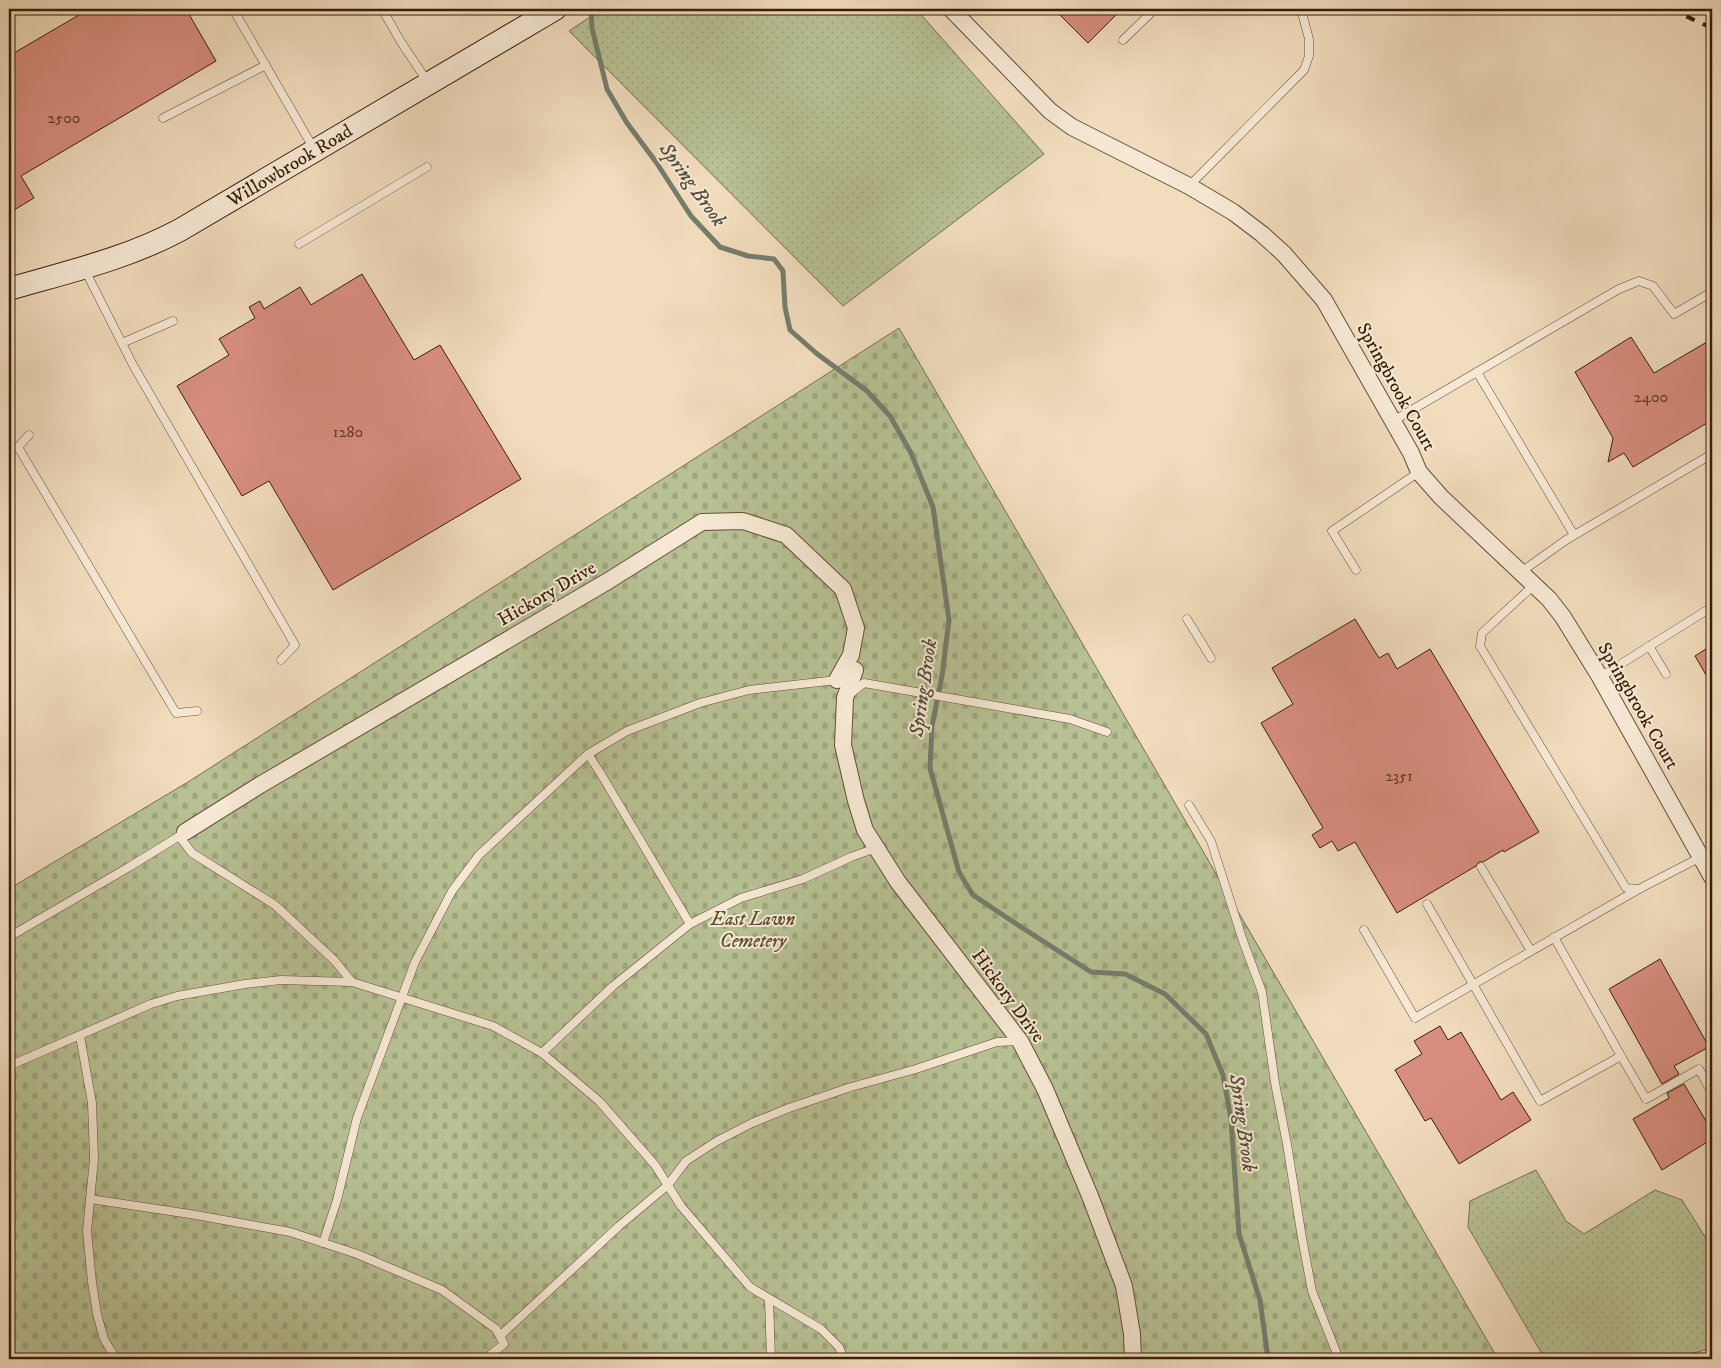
<svg xmlns="http://www.w3.org/2000/svg" width="1721" height="1368" font-family="'IM FELL DW Pica',serif">
	<style>
		.green { fill: url(#green-dots); stroke: #78704e }
		.cemetery { fill: url(#cemetery-stones); stroke: #78704e }
		.lines { fill: none; stroke-linecap: round; stroke-linejoin: round }
		.stream { stroke: #747d6d; stroke-width: 5 }
		.building { fill: #d88e7f; stroke: #391e08 }
		.lane-casing { stroke: #674e35; stroke-width: 9 }
		.street-casing { stroke: #674e35; stroke-width: 18 }
		.secondary-casing { stroke: #391e08; stroke-width: 24 }
		.lane { stroke: #f6e8d4; stroke-width: 8 }
		.street { stroke: #f6e8d4; stroke-width: 16 }
		.secondary { stroke: #f6e8d4; stroke-width: 22 }
		.rail { stroke: #391e08; stroke-width: 4; stroke-dasharray: 9 9; stroke-linecap: butt }
		.labels { text-anchor: middle; dominant-baseline: central; stroke-width: 4; stroke-linejoin: round; paint-order: stroke }
		.number-label { font-size: 16px; fill: #613a26 }
		.street-label { font-size: 19px; fill: #391e08; stroke: #f6e8d4 }
		.park-label { font-size: 19px; font-style: italic; fill: #5f4f32; stroke: #f6e8d4 }
		.water-label { font-size: 20px; font-style: italic; fill: #564d3a; stroke: #f6e8d4 }
	</style>
	<defs>
		<pattern id="green-dots" width="8" height="8" patternUnits="userSpaceOnUse" patternTransform="scale(1.25)"><rect width="8" height="8" fill="#b7c194"/><path d="M2 2h.1M6 6h.1" fill="none" stroke="#9ea57e" stroke-width="1.8" stroke-linecap="round"/></pattern>
		<pattern id="cemetery-stones" width="16" height="16" patternUnits="userSpaceOnUse" patternTransform="scale(1.25)"><rect width="16" height="16" fill="#b7c194"/><path d="M2 7V4a2 2 0 0 1 4 0v3zM10 15v-3a2 2 0 0 1 4 0v3z" fill="#9ea57e"/></pattern>
	</defs>
	<rect width="100%" height="100%" fill="#f1dcbd"/>
	<filter id="stains"><feTurbulence type="fractalNoise" baseFrequency=".004" numOctaves="4"/><feColorMatrix values="0 0 0 0 .2 0 0 0 0 .09 0 0 0 0 .02 0 0 0 .5 -.17"/></filter>
	<radialGradient id="worn" r=".72"><stop offset=".6" stop-color="#630" stop-opacity="0"/><stop offset="1" stop-color="#630" stop-opacity=".3"/></radialGradient>
	<g class="green">
		<path d="M 602,9 L 916,9 L 1044,154 L 843,306 L 569,31 Z"/>
		<path d="M 1536,1170 L 1566,1221 L 1584,1234 L 1655,1190 L 1682,1200 L 1712,1248 L 1712,1348 L 1672,1359 L 1545,1359 L 1468,1227 L 1470,1201 Z"/>
	</g>
	<path class="cemetery" d="M 899,328 L 1498,1359 L 9,1359 L 9,889 L 188,782 Z"/>
	<g class="lines">
		<path class="stream" d="M 591,9 L 592,28 L 607,89 L 627,123 L 656,162 L 691,216 L 720,247 L 748,256 L 774,259 L 783,271 L 785,307 L 790,330 L 816,353 L 867,391 L 890,416 L 911,453 L 933,507 L 949,620 L 942,676 L 932,726 L 930,768 L 959,872 L 973,895 L 1018,925 L 1091,972 L 1125,974 L 1165,994 L 1206,1034 L 1223,1075 L 1231,1119 L 1239,1234 L 1260,1300 L 1268,1359"/>
	</g>
	<g class="building">
		<path d="M 89,9 L 186,9 L 216,61 L 21,176 L 34,198 L 9,213 L 9,56 Z"/>
		<path d="M 1054,9 L 1122,9 L 1088,43 Z"/>
		<path d="M 362,274 L 414,360 L 440,345 L 521,479 L 333,590 L 269,481 L 242,496 L 177,386 L 229,355 L 219,339 L 255,318 L 249,307 L 260,301 L 264,309 L 300,287 L 311,305 Z"/>
		<path d="M 1631,337 L 1654,373 L 1712,339 L 1712,420 L 1633,467 L 1624,453 L 1608,462 L 1613,438 L 1575,372 Z"/>
		<path d="M 1355,619 L 1379,658 L 1388,653 L 1397,669 L 1430,649 L 1539,832 L 1504,852 L 1503,850 L 1483,862 L 1479,862 L 1476,866 L 1397,913 L 1355,842 L 1338,851 L 1332,841 L 1320,848 L 1312,835 L 1323,828 L 1261,723 L 1293,704 L 1272,668 Z"/>
		<path d="M 1712,645 L 1712,685 L 1695,656 Z"/>
		<path d="M 1660,959 L 1709,1047 L 1674,1066 L 1679,1074 L 1662,1084 L 1609,989 Z"/>
		<path d="M 1440,1026 L 1448,1040 L 1461,1032 L 1501,1100 L 1513,1092 L 1531,1120 L 1459,1164 L 1431,1118 L 1425,1121 L 1395,1070 L 1422,1054 L 1414,1041 Z"/>
		<path d="M 1684,1084 L 1712,1131 L 1712,1139 L 1662,1170 L 1633,1119 L 1669,1098 L 1667,1093 Z"/>
	</g>
	<g class="lines">
		<defs>
			<g id="lane">
				<path d="M 233,9 L 314,149"/>
				<path d="M 382,9 L 401,42 L 427,81"/>
				<path d="M 1123,40 L 1155,9"/>
				<path d="M 163,118 L 266,65"/>
				<path d="M 1189,186 L 1304,70 L 1309,56 L 1309,39 L 1301,9"/>
				<path d="M 299,244 L 427,167"/>
				<path d="M 85,270 L 133,365 L 295,645 L 281,660"/>
				<path d="M 122,343 L 173,321"/>
				<path d="M 1477,372 L 1574,535"/>
				<path d="M 1393,421 L 1619,289 L 1639,281 L 1653,286 L 1674,314 L 1712,292"/>
				<path d="M 29,435 L 18,447 L 176,713 L 197,711"/>
				<path d="M 1356,570 L 1332,531 L 1419,472"/>
				<path d="M 1521,572 L 1566,540 L 1712,454"/>
				<path d="M 1534,585 L 1482,633 L 1480,646 L 1626,888 L 1639,889 L 1701,857"/>
				<path d="M 1187,619 L 1211,658"/>
				<path d="M 1649,646 L 1666,674"/>
				<path d="M 1600,677 L 1712,607"/>
				<path d="M 850,694 L 864,683 L 1070,719 L 1107,732"/>
				<path d="M 588,754 L 601,774 L 690,924"/>
				<path d="M 1189,805 L 1211,841 L 1243,941 L 1262,992 L 1275,1083 L 1287,1144 L 1302,1238 L 1312,1291 L 1339,1359"/>
				<path d="M 179,836 L 192,853 L 275,905 L 335,961 L 352,982"/>
				<path d="M 1481,867 L 1531,951"/>
				<path d="M 1427,904 L 1540,1101 L 1621,1056 L 1554,937"/>
				<path d="M 1364,930 L 1415,1018 L 1639,889"/>
				<path d="M 9,937 L 129,867 L 181,835"/>
				<path d="M 80,1036 L 92,1103 L 94,1159 L 87,1231 L 92,1282 L 97,1314 L 104,1339 L 116,1359"/>
				<path d="M 542,1053 L 613,986 L 690,924 L 741,898 L 803,879 L 851,857 L 876,848"/>
				<path d="M 1621,1056 L 1646,1099 L 1699,1069 L 1712,1093"/>
				<path d="M 9,1066 L 151,1004 L 177,996 L 245,984 L 281,980 L 352,982 L 493,1026 L 542,1053 L 599,1101 L 655,1165 L 681,1206 L 750,1287 L 821,1329 L 839,1347 L 844,1359"/>
				<path d="M 90,1199 L 190,1214 L 290,1232 L 357,1254 L 442,1290 L 496,1329 L 504,1344 L 485,1359"/>
				<path d="M 323,1243 L 337,1200 L 357,1118 L 415,962 L 452,891 L 479,855 L 588,754 L 627,731 L 700,703 L 749,690 L 837,680"/>
				<path d="M 769,1299 L 771,1359"/>
				<path d="M 500,1336 L 619,1226 L 668,1185 L 686,1161 L 717,1141 L 752,1123 L 789,1108 L 851,1087 L 916,1069 L 997,1042 L 1020,1041"/>
			</g>
			<g id="street">
				<path d="M 951,9 L 1050,111 L 1072,127 L 1189,186 L 1233,212 L 1262,234 L 1284,254 L 1324,300 L 1411,453 L 1419,472 L 1441,497 L 1549,599 L 1563,617 L 1600,677 L 1712,877"/>
				<path d="M 855,670 L 845,698 L 843,745 L 856,801 L 865,830 L 898,882 L 1020,1041 L 1045,1089 L 1090,1196 L 1124,1286 L 1132,1334 L 1133,1359"/>
				<path d="M 185,832 L 260,785 L 608,581 L 702,522 L 743,521 L 786,535 L 843,589 L 856,628 L 851,655 L 837,680"/>
			</g>
			<path id="secondary" d="M 9,289 C 67,272 126,259 180,230 L 555,9"/>
		</defs>
		<use href="#lane" class="lane-casing"/>
		<use href="#street" class="street-casing"/>
		<use href="#secondary" class="secondary-casing"/>
		<use href="#lane" class="lane"/>
		<use href="#street" class="street"/>
		<use href="#secondary" class="secondary"/>
		<path class="rail" d="M 1670,9 L 1712,28"/>
	</g>
	<g class="labels">
		<g class="number-label">
			<text x="64" y="118">2500</text>
			<text x="1651" y="397">2400</text>
			<text x="348" y="432">1280</text>
			<text x="1399" y="776">2351</text>
		</g>
		<g class="street-label">
			<text transform="translate(290 166) rotate(-31)">Willowbrook Road</text>
			<text transform="translate(1396 387) rotate(61)">Springbrook Court</text>
			<text transform="translate(547 594) rotate(-30)">Hickory Drive</text>
			<text transform="translate(1638 706) rotate(60)">Springbrook Court</text>
			<text transform="translate(1008 996) rotate(54)">Hickory Drive</text>
		</g>
		<g class="park-label">
			<text x="753" y="919">East Lawn<tspan x="753" dy="22">Cemetery</tspan></text>
		</g>
		<g class="water-label">
			<text transform="translate(692 185) rotate(54)">Spring Brook</text>
			<text transform="translate(924 688) rotate(-82)">Spring Brook</text>
			<text transform="translate(1242 1123) rotate(82)">Spring Brook</text>
		</g>
	</g>
	<rect width="1721" height="1368" fill="none" stroke="#f1dcbd" stroke-width="30"/>
	<rect x="10" y="10" width="1701" height="1348" fill="none" stroke="#391e08" stroke-width="2.5"/>
	<rect x="15" y="15" width="1691" height="1338" fill="none" stroke="#391e08"/>
	<rect width="100%" height="100%" filter="url(#stains)"/>
	<rect width="100%" height="100%" fill="url(#worn)"/>
</svg>
